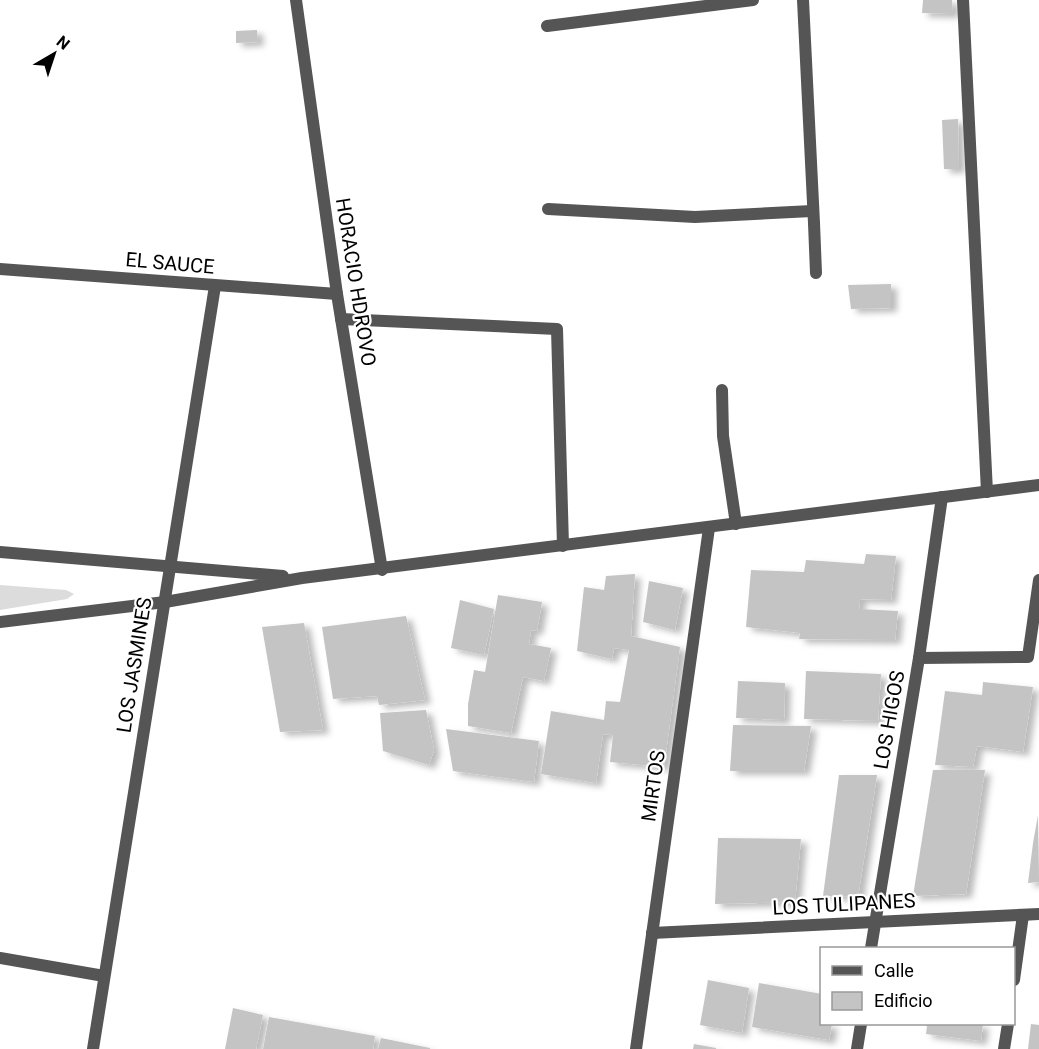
<svg xmlns="http://www.w3.org/2000/svg" width="1039" height="1049" font-family="Roboto,sans-serif">
	<style>
		.green { fill: #dcdcdc }
		.building { fill: #c4c4c4; filter: url(#shadow) }
		.lines { fill: none; stroke-linecap: round; stroke-linejoin: round }
		.service { stroke: #555; stroke-width: 12 }
		.pedestrian { stroke: #555; stroke-width: 12 }
		.minor { stroke: #555; stroke-width: 12 }
		.labels { text-anchor: middle; dominant-baseline: central; stroke-width: 4.5; stroke-linejoin: round; paint-order: stroke }
		.street-label { font-size: 20px; fill: #000; stroke: #fff }
	</style>
	<defs>
		<filter id="shadow"><feDropShadow dx="6" dy="4" stdDeviation="3" flood-color="#0004"/></filter>
	</defs>
	<rect width="100%" height="100%" fill="#fff"/>
	<path class="green" d="M 0,585 L 66,590 L 74,594 L 67,599 L 0,610 Z"/>
	<g class="building">
		<path d="M 923,0 L 952,0 L 953,14 L 922,13 Z"/>
		<path d="M 257,30 L 258,42 L 236,43 L 236,31 Z"/>
		<path d="M 958,119 L 959,169 L 944,169 L 942,120 Z"/>
		<path d="M 891,284 L 891,308 L 851,309 L 848,285 Z"/>
		<path d="M 866,554 L 896,556 L 891,600 L 860,599 L 859,609 L 898,611 L 895,640 L 799,639 L 800,633 L 746,627 L 751,570 L 804,572 L 806,560 L 864,564 Z"/>
		<path d="M 635,574 L 631,636 L 680,647 L 664,767 L 610,762 L 613,735 L 603,734 L 596,783 L 541,774 L 551,711 L 604,720 L 606,701 L 620,702 L 629,650 L 614,648 L 612,659 L 577,651 L 584,587 L 604,590 L 606,576 Z"/>
		<path d="M 649,581 L 683,588 L 675,630 L 643,622 Z"/>
		<path d="M 498,595 L 542,602 L 537,631 L 531,630 L 529,644 L 551,648 L 544,681 L 523,677 L 511,733 L 468,726 L 468,704 L 474,670 L 485,672 Z"/>
		<path d="M 460,600 L 494,609 L 484,655 L 451,648 Z"/>
		<path d="M 406,616 L 425,700 L 379,705 L 377,696 L 333,699 L 322,627 Z"/>
		<path d="M 304,623 L 323,730 L 280,732 L 262,627 Z"/>
		<path d="M 806,671 L 881,674 L 878,721 L 804,719 Z"/>
		<path d="M 738,681 L 785,683 L 784,720 L 736,718 Z"/>
		<path d="M 983,682 L 1033,687 L 1023,752 L 977,746 L 973,767 L 935,765 L 945,691 L 982,695 Z"/>
		<path d="M 426,710 L 434,750 L 429,765 L 383,751 L 380,713 Z"/>
		<path d="M 733,725 L 811,726 L 804,771 L 730,771 Z"/>
		<path d="M 446,729 L 539,741 L 534,782 L 453,771 Z"/>
		<path d="M 933,770 L 985,770 L 966,894 L 913,896 Z"/>
		<path d="M 839,775 L 877,775 L 858,897 L 823,896 Z"/>
		<path d="M 1038,815 L 1039,882 L 1028,883 L 1033,843 Z"/>
		<path d="M 718,838 L 801,839 L 795,902 L 715,904 Z"/>
		<path d="M 708,980 L 749,988 L 742,1033 L 700,1025 Z"/>
		<path d="M 759,983 L 822,994 L 822,1024 L 832,1024 L 829,1040 L 752,1027 Z"/>
		<path d="M 233,1008 L 263,1015 L 256,1049 L 225,1049 Z"/>
		<path d="M 269,1017 L 375,1036 L 373,1049 L 263,1049 Z"/>
		<path d="M 921,1024 L 983,1024 L 981,1041 L 926,1034 L 927,1026 Z"/>
		<path d="M 1031,1024 L 1039,1025 L 1039,1049 L 1028,1049 Z"/>
		<path d="M 381,1038 L 430,1048 L 430,1049 L 378,1049 Z"/>
		<path d="M 694,1044 L 716,1048 L 716,1049 L 693,1049 Z"/>
	</g>
	<g class="lines">
		<g class="service">
			<path d="M 814,223 L 816,273"/>
			<path d="M 919,658 L 1028,657 L 1039,580"/>
		</g>
		<g class="pedestrian">
			<path d="M 547,26 L 753,0"/>
			<path d="M 548,209 L 695,217 L 812,211"/>
		</g>
		<g class="minor">
			<path d="M 296,0 L 337,294 L 382,570"/>
			<path d="M 803,0 L 814,223"/>
			<path d="M 963,0 L 987,492"/>
			<path d="M 0,269 L 337,294"/>
			<path d="M 341,319 L 557,329 L 563,546"/>
			<path d="M 722,390 L 723,436 L 736,524"/>
			<path d="M 0,552 L 283,576"/>
			<path d="M 0,622 L 165,602 L 302,578 L 1039,485"/>
			<path d="M 652,933 L 1039,914"/>
			<path d="M 871,948 L 919,658 L 942,497"/>
			<path d="M 0,958 L 104,976"/>
			<path d="M 1014,980 L 1023,915"/>
			<path d="M 93,1049 L 215,286"/>
			<path d="M 636,1049 L 709,528"/>
			<path d="M 857,1049 L 861,1024"/>
			<path d="M 1004,1049 L 1008,1024"/>
		</g>
	</g>
	<g class="labels">
		<g class="street-label">
			<text transform="translate(170 263) rotate(5)">EL SAUCE</text>
			<text transform="translate(356 282) rotate(81)">HORACIO HDROVO</text>
			<text transform="translate(134 665) rotate(-81)">LOS JASMINES</text>
			<text transform="translate(889 720) rotate(-80)">LOS HIGOS</text>
			<text transform="translate(653 786) rotate(-82)">MIRTOS</text>
			<text transform="translate(844 904) rotate(-3)">LOS TULIPANES</text>
		</g>
	</g>
	<rect x="820" y="947" width="195" height="78" fill="#ffffff" stroke="#999999" stroke-width="1.5"/>
	<rect x="832" y="966" width="30" height="9" fill="#555555" stroke="#999999" stroke-width="1.5"/>
	<text x="874" y="977" font-size="18" fill="#000000">Calle</text>
	<rect x="832" y="992" width="30" height="18" fill="#c4c4c4" stroke="#999999" stroke-width="1.5"/>
	<text x="874" y="1007" font-size="18" fill="#000000">Edificio</text>
	<g transform="translate(54 54) rotate(39)" stroke="#ffffff" stroke-width="4.5" paint-order="stroke">
	<path d="M0-4.5L10 22L0 15L-10 22Z" fill="#000000"/>
	<text y="-9" font-size="16" font-weight="bold" text-anchor="middle" fill="#000000">N</text>
	</g>
</svg>
